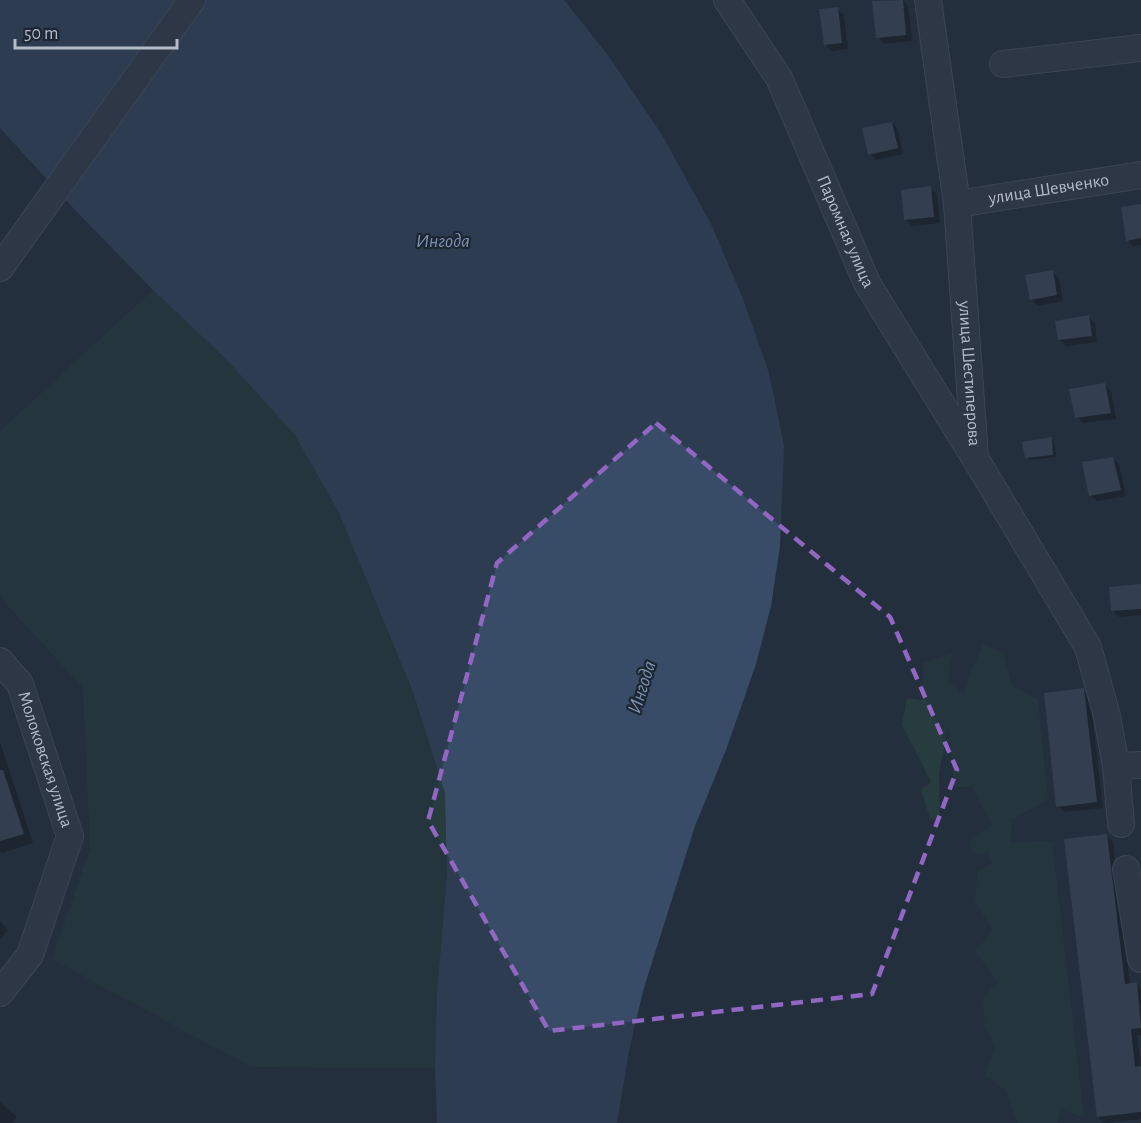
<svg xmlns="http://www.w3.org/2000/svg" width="1141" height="1123" font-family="'Alegreya Sans',sans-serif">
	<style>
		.green { fill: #263c3f }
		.water { fill: #394c67 }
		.shadow { fill: #0007 }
		.building { fill: #455162 }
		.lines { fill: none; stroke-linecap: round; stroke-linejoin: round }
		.minor-casing { stroke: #565f6c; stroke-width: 28 }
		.minor { stroke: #38414e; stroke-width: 26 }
		.marked { fill: none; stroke: #9266c3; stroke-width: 4.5; stroke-dasharray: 12 8; stroke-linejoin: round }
		.labels { text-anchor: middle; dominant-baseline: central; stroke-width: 4.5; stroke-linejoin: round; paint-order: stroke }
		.street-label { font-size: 18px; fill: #b4bcc9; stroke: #1d2633 }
		.water-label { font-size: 20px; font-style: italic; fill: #7c92b1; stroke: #1d2633 }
	</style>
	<rect width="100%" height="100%" fill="#242f3e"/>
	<g class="green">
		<path d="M 153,290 L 226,359 L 295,435 L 339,513 L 413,692 L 445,792 L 447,876 L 437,992 L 435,1068 L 251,1067 L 52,959 L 90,849 L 83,688 L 0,597 L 0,431 Z"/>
		<path d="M 983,645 L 1003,653 L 1012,686 L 1038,700 L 1048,800 L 1012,819 L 1011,843 L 1052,841 L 1084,1118 L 1061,1109 L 1057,1123 L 1017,1123 L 1006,1091 L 985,1075 L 995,1048 L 985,1025 L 983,997 L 999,983 L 975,951 L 993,931 L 975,901 L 978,871 L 992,864 L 988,852 L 973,855 L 969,842 L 992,825 L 972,787 L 955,787 L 948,725 L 939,774 L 940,821 L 930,818 L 921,790 L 931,782 L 902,725 L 907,698 L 923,700 L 923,663 L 952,654 L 948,681 L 964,695 L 971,671 Z"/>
	</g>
	<path class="water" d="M 0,0 L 564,0 L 610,58 L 662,135 L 711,224 L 743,299 L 769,373 L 784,446 L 780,546 L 771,606 L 756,664 L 726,750 L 695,826 L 643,991 L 629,1051 L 617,1123 L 437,1123 L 435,1068 L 437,992 L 447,876 L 445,793 L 413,692 L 339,513 L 295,435 L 226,359 L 153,290 L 75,210 L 0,128 Z"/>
	<g class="shadow">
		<path d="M 903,0 L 908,6 L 912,41 L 884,44 L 878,37 L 874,2 Z"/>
		<path d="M 837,9 L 844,15 L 848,49 L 831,51 L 825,44 Z"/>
		<path d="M 892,123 L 898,130 L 903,154 L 876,160 L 870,154 Z"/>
		<path d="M 930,188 L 937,194 L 940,223 L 912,226 L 905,219 Z"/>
		<path d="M 1141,205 L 1141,245 L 1134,247 L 1128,240 Z"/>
		<path d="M 1052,272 L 1059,278 L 1063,301 L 1038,306 L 1031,299 Z"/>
		<path d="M 1088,317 L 1095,323 L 1097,342 L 1066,346 L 1060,340 Z"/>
		<path d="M 1104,385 L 1111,391 L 1116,419 L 1083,423 L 1077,417 Z"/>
		<path d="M 1051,439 L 1054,441 L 1056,457 L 1030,460 L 1027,457 Z"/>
		<path d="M 1113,458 L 1119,465 L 1126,496 L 1097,501 L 1090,495 Z"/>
		<path d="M 1141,585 L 1141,615 L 1119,617 L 1113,611 Z"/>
		<path d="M 1083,690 L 1090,696 L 1103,808 L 1064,812 L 1057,806 Z"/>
		<path d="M 0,742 L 33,843 L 2,853 L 0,851 Z"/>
		<path d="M 1106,835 L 1113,842 L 1130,985 L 1136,984 L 1141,989 L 1141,1035 L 1137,1035 L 1141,1068 L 1141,1119 L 1105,1123 L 1098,1117 Z"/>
		<path d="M 0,922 L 8,930 L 0,940 Z"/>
		<path d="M 0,1102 L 17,1117 L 13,1123 L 0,1123 Z"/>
	</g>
	<g class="building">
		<path d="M 903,0 L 906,35 L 876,38 L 872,1 Z"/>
		<path d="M 838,7 L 842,43 L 824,45 L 819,9 Z"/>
		<path d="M 892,122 L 898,148 L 868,155 L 862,128 Z"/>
		<path d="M 931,186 L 934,217 L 904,220 L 901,190 Z"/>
		<path d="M 1141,204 L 1141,238 L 1126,241 L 1121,207 Z"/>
		<path d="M 1053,270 L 1057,295 L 1030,300 L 1025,275 Z"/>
		<path d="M 1089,315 L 1092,336 L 1058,340 L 1055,321 Z"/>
		<path d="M 1105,383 L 1111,413 L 1075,418 L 1069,389 Z"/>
		<path d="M 1052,437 L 1053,455 L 1025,458 L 1022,442 Z"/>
		<path d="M 1113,457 L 1121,490 L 1089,496 L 1082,462 Z"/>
		<path d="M 1141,584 L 1141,609 L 1111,611 L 1109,587 Z"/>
		<path d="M 1084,688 L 1097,802 L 1056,807 L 1044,693 Z"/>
		<path d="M 0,770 L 3,770 L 24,834 L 0,841 Z"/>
		<path d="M 1107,834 L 1125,984 L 1137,982 L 1141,1028 L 1131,1029 L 1135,1067 L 1141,1066 L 1141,1112 L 1097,1117 L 1064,839 Z"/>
	</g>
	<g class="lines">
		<defs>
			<g id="minor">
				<path id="s1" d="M 727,0 L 779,78 L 867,283 L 973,455"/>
				<path id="s2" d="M 928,0 L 957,204 L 975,458 L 1088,647 L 1107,716 L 1116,766 L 1121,824"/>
				<path d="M 1003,64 L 1141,48"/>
				<path id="s3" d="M 957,204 L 1141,175"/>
				<path d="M 0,268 L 192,0"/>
				<path id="s4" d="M 0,661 L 20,684 L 70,836 L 30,955 L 0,993"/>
				<path d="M 1116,766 L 1141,765"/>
				<path d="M 1126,869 L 1141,959"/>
			</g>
		</defs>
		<use href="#minor" class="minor-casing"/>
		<use href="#minor" class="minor"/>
	</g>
	<path d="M0 0H1141V1123H0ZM 656,423 L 890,617 L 957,770 L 872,994 L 549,1031 L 428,821 L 497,563 Z" fill="#242f3e" fill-opacity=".55" fill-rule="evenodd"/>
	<path class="marked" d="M 656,423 L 890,617 L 957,770 L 872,994 L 549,1031 L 428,821 L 497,563 Z"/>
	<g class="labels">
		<g class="street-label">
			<text stroke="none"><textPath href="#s3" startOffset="93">улица Шевченко</textPath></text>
			<text stroke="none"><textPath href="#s1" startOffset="261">Паромная улица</textPath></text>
			<text stroke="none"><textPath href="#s2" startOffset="376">улица Шестиперова</textPath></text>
			<text stroke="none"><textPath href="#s4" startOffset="110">Молоковская улица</textPath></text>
		</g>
		<g class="water-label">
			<text x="443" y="241">Ингода</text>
			<text transform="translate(642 687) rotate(-72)">Ингода</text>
		</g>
	</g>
	<path d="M15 39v9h162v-9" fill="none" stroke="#b4bcc9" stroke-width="3"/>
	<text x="24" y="39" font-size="18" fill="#b4bcc9" stroke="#1d2633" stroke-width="4.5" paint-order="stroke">50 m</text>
</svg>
